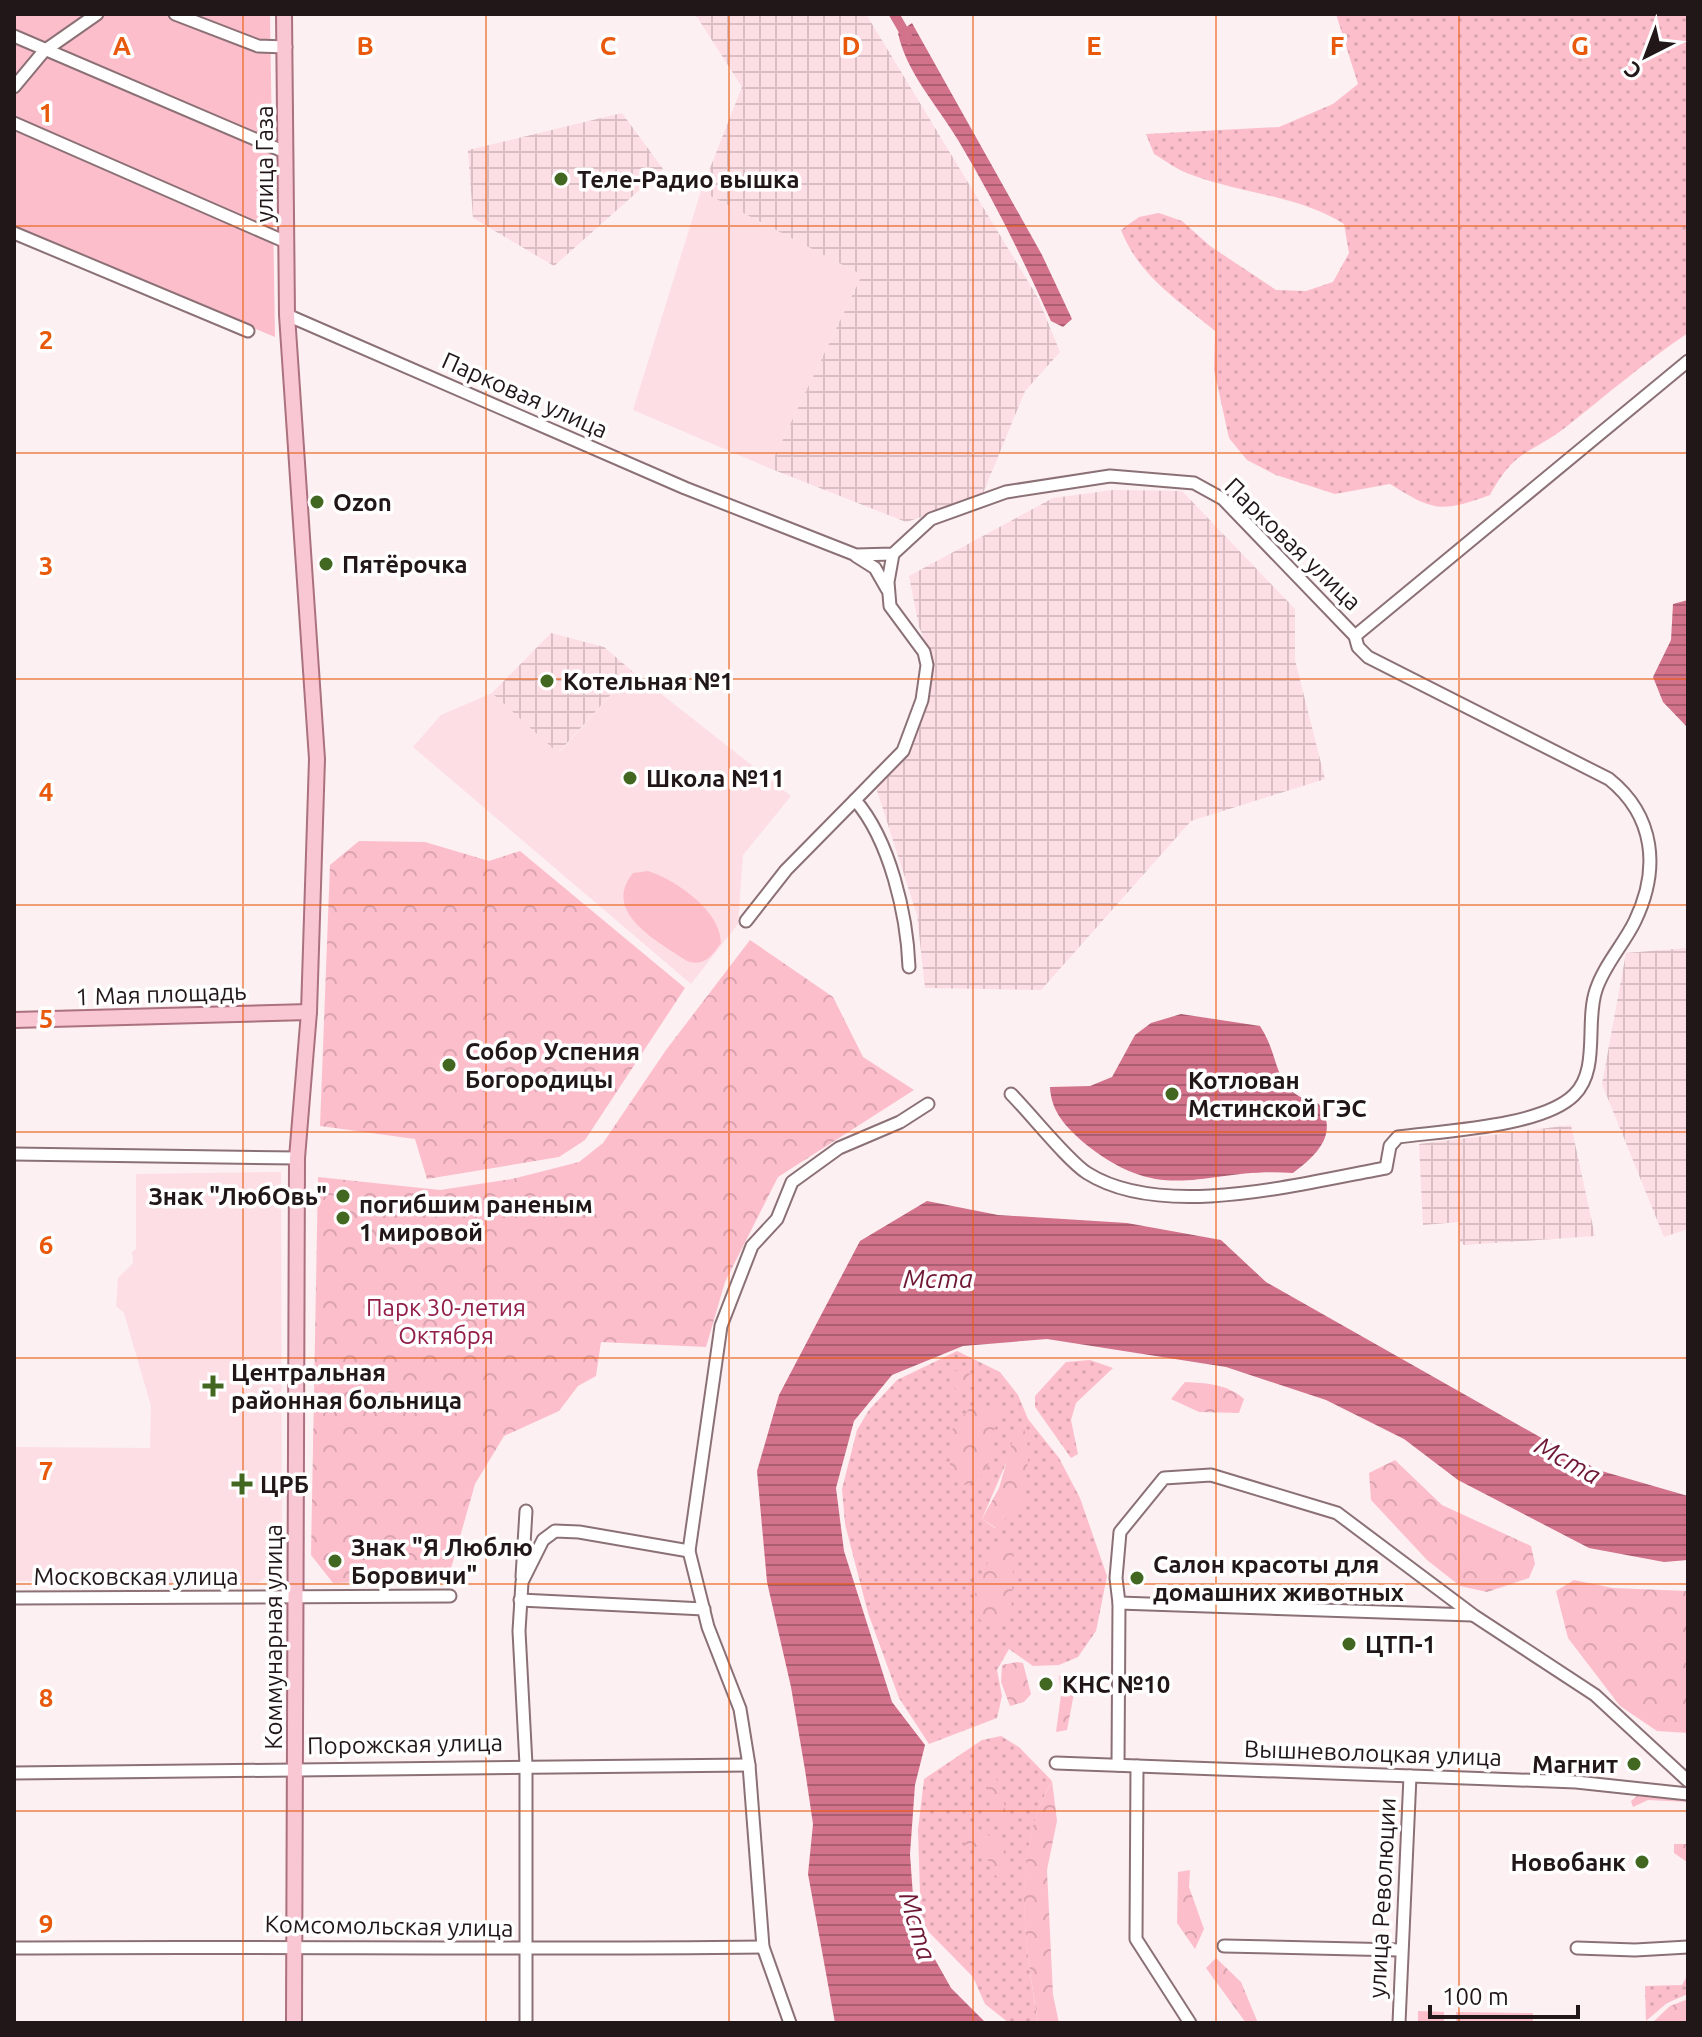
<svg xmlns="http://www.w3.org/2000/svg" width="1702" height="2037" font-family="Ubuntu,sans-serif">
	<style>
		.built { fill: #fddee4 }
		.industrial { fill: url(#industrial-grid) }
		.grass { fill: url(#grass-dots); fill-rule: evenodd }
		.forest { fill: url(#forest-crowns) }
		.garden { fill: #fdbecc }
		.water { fill: url(#water-rules) }
		.lines { fill: none; stroke-linecap: round; stroke-linejoin: round }
		.canal { stroke: #d3728b; stroke-width: 10 }
		.minor-casing { stroke: #8b7176; stroke-width: 15 }
		.major-casing { stroke: #ab717e; stroke-width: 18 }
		.minor { stroke: #fff; stroke-width: 11 }
		.major { stroke: #f9c7d3; stroke-width: 14 }
		.grid { fill: none; stroke: #e8590c; stroke-width: 2; stroke-opacity: 0.55 }
		.poi-dot { fill: #426720; stroke: #fff; stroke-width: 3 }
		.labels { text-anchor: middle; dominant-baseline: central; stroke-width: 7; stroke-linejoin: round; paint-order: stroke }
		.street-label { font-size: 24px; fill: #211719; stroke: #fff }
		.poi-label { font-size: 24px; font-weight: bold; fill: #211719; stroke: #fff; text-anchor: start }
		.park-label { font-size: 24px; fill: #921d48; stroke: #fff }
		.water-label { font-size: 26px; font-style: italic; fill: #6f1736; stroke: #fff }
		.grid-label { font-size: 26px; text-anchor: middle; font-weight: bold; fill: #e8590c; stroke: #fff; stroke-width: 7; stroke-linejoin: round; paint-order: stroke }
	</style>
	<defs>
		<pattern id="industrial-grid" width="8" height="8" patternUnits="userSpaceOnUse" patternTransform="scale(2)"><rect width="8" height="8" fill="#fddee4"/><path d="M0 4h8M4 0v8" fill="none" stroke="#d9bec3"/></pattern>
		<pattern id="grass-dots" width="8" height="8" patternUnits="userSpaceOnUse" patternTransform="scale(2)"><rect width="8" height="8" fill="#fdbecc"/><path d="M2 2h.1M6 6h.1" fill="none" stroke="#d9a3af" stroke-width="1.8" stroke-linecap="round"/></pattern>
		<pattern id="forest-crowns" width="20" height="18" patternUnits="userSpaceOnUse" patternTransform="scale(2)"><rect width="20" height="18" fill="#fdbecc"/><path d="M2 6a3 3 0 1 1 6 0M12 15a3 3 0 1 1 6 0" fill="none" stroke="#d9a3af"/></pattern>
		<pattern id="water-rules" width="6" height="5" patternUnits="userSpaceOnUse" patternTransform="scale(2)"><rect width="6" height="5" fill="#d3728b"/><path d="M0 2.5h6" fill="none" stroke="#ab5d71"/></pattern>
	</defs>
	<rect width="100%" height="100%" fill="#fcf0f2"/>
	<g class="built">
		<path d="M 701,191 L 862,275 L 769,468 L 633,410 Z"/>
		<path d="M 632,671 L 791,796 L 743,855 L 738,924 L 691,984 L 413,747 L 441,715 L 492,693 L 559,753 Z"/>
		<path d="M 281,1172 L 282,1565 L 257,1584 L 14,1581 L 14,1447 L 150,1448 L 151,1406 L 124,1313 L 116,1306 L 118,1278 L 133,1263 L 132,1252 L 136,1249 L 136,1174 Z"/>
	</g>
	<g class="industrial">
		<path d="M 695,14 L 866,14 L 1038,298 L 1060,352 L 1025,391 L 981,498 L 906,522 L 769,468 L 862,275 L 701,191 L 742,87 Z"/>
		<path d="M 622,113 L 663,169 L 554,266 L 473,218 L 468,150 Z"/>
		<path d="M 1113,490 L 1182,491 L 1295,609 L 1295,660 L 1325,779 L 1191,821 L 1041,990 L 925,988 L 917,915 L 871,772 L 914,733 L 930,652 L 919,627 L 909,576 L 1053,498 Z"/>
		<path d="M 551,633 L 604,647 L 632,671 L 558,753 L 492,693 Z"/>
		<path d="M 1688,948 L 1688,1229 L 1664,1237 L 1602,1084 L 1626,953 Z"/>
		<path d="M 1571,1125 L 1595,1236 L 1464,1245 L 1460,1241 L 1459,1222 L 1423,1225 L 1419,1144 Z"/>
	</g>
	<g class="grass">
		<path d="M 1336,14 L 1688,14 L 1688,333 C 1645,362 1606,395 1566,427 C 1528,456 1516,448 1490,495 C 1441,513 1433,511 1390,484 L 1335,494 L 1276,475 L 1247,460 L 1229,438 L 1214,370 L 1215,331 C 1178,300 1139,276 1121,230 L 1139,217 L 1159,213 L 1182,221 L 1210,246 L 1276,290 L 1306,291 L 1333,282 L 1349,253 L 1344,224 C 1297,195 1243,194 1192,175 C 1179,171 1166,161 1154,154 L 1146,134 L 1279,127 L 1333,104 L 1358,84 Z"/>
		<path d="M 957,1351 L 1000,1372 L 1018,1395 L 1028,1419 L 1059,1458 L 1080,1498 L 1107,1576 L 1096,1631 L 1078,1657 L 1059,1665 L 1033,1666 L 1009,1649 L 997,1670 L 1002,1696 L 997,1718 L 929,1744 L 899,1698 L 868,1613 L 845,1524 L 842,1489 L 857,1430 L 869,1410 L 897,1380 ZM 994,1429 L 994,1454 L 950,1477 ZM 1007,1461 L 995,1528 L 982,1519 Z"/>
		<path d="M 1090,1360 L 1113,1368 L 1076,1403 L 1071,1420 L 1078,1454 L 1071,1458 L 1035,1407 L 1035,1396 L 1066,1362 Z"/>
		<path d="M 1001,1736 L 1019,1747 L 1052,1781 C 1010,1856 1025,1942 1038,2023 L 1009,2023 L 985,2004 L 973,1977 L 921,1924 L 918,1830 L 924,1779 L 982,1740 Z"/>
		<path d="M 1637,1796 L 1688,1801 L 1688,1802 L 1648,1800 L 1633,1807 L 1631,1801 Z"/>
		<path d="M 1688,1974 L 1688,1994 L 1667,2003 L 1646,2021 L 1645,1986 L 1682,1985 Z"/>
	</g>
	<g class="forest">
		<path d="M 359,841 L 425,842 L 489,861 L 520,851 L 685,988 L 585,1140 L 559,1157 L 427,1179 L 415,1139 L 320,1126 L 330,865 Z"/>
		<path d="M 750,940 L 833,997 L 863,1057 L 914,1090 L 778,1177 L 725,1282 L 706,1347 L 601,1342 L 596,1376 L 578,1386 L 559,1411 L 504,1436 L 475,1484 L 448,1579 L 333,1583 L 311,1555 L 318,1177 L 440,1190 L 512,1179 L 579,1162 L 603,1143 L 666,1050 Z"/>
		<path d="M 954,1371 L 968,1372 L 976,1385 L 959,1393 L 949,1382 Z"/>
		<path d="M 1185,1382 C 1205,1383 1228,1384 1244,1399 L 1239,1413 L 1199,1412 L 1171,1399 Z"/>
		<path d="M 969,1409 L 999,1409 L 994,1429 L 994,1454 L 979,1481 L 961,1486 L 950,1477 L 950,1432 Z"/>
		<path d="M 1024,1428 L 1029,1452 L 1023,1503 L 996,1528 L 982,1519 L 999,1488 L 1016,1429 Z"/>
		<path d="M 1395,1460 L 1442,1505 L 1531,1546 L 1535,1564 L 1529,1578 L 1487,1592 L 1460,1586 L 1427,1560 L 1371,1500 L 1369,1473 Z"/>
		<path d="M 996,1542 L 1014,1543 L 1011,1614 L 997,1625 L 980,1620 L 975,1594 Z"/>
		<path d="M 1574,1580 L 1613,1588 L 1688,1591 L 1688,1733 L 1657,1731 L 1620,1706 L 1568,1638 L 1556,1591 Z"/>
		<path d="M 1017,1662 L 1023,1663 L 1031,1694 L 1024,1702 L 1010,1706 L 1001,1682 L 1002,1665 Z"/>
		<path d="M 1068,1673 L 1076,1683 L 1067,1730 L 1056,1732 L 1061,1695 L 1059,1676 Z"/>
		<path d="M 992,1768 L 1002,1792 L 1007,1820 L 1000,1831 L 986,1794 Z"/>
		<path d="M 1052,1781 L 1057,1821 L 1047,1870 L 1053,1995 L 1059,2023 L 1038,2023 C 1025,1940 1009,1858 1052,1781 Z"/>
		<path d="M 979,1829 L 1002,1844 L 1007,1869 L 998,1878 L 991,1870 L 984,1847 L 967,1847 L 963,1833 Z"/>
		<path d="M 1674,1844 L 1688,1844 L 1688,1903 L 1687,1862 L 1674,1853 Z"/>
		<path d="M 1190,1870 L 1189,1887 L 1204,1929 L 1195,1949 L 1177,1923 L 1178,1872 Z"/>
		<path d="M 1216,1958 L 1241,1982 L 1258,2023 L 1246,2023 L 1206,1968 Z"/>
		<path d="M 1688,1999 L 1688,2023 L 1652,2023 L 1670,2006 Z"/>
	</g>
	<g class="garden">
		<path d="M 14,14 L 270,14 L 275,337 L 14,228 Z"/>
		<path d="M 648,871 C 676,880 721,911 721,943 C 712,956 704,967 687,961 C 657,941 601,912 633,873 Z"/>
		<path d="M 1418,2011 L 1444,2012 L 1444,2023 L 1418,2023 Z"/>
		<path d="M 1456,2012 L 1533,2013 L 1533,2023 L 1456,2023 Z"/>
	</g>
	<g class="water">
		<path d="M 912,23 L 1042,255 L 1072,319 L 1063,327 L 1051,321 C 1023,259 993,198 958,140 C 937,105 906,72 898,33 Z"/>
		<path d="M 1688,600 L 1688,728 L 1663,702 L 1653,677 L 1671,640 L 1673,604 Z"/>
		<path d="M 1181,1014 L 1260,1026 C 1282,1059 1271,1093 1318,1103 C 1340,1133 1317,1155 1293,1173 C 1203,1166 1166,1210 1083,1142 C 1065,1126 1051,1111 1050,1087 L 1090,1086 L 1112,1077 L 1135,1035 L 1151,1023 Z"/>
		<path d="M 927,1201 L 998,1215 L 1127,1223 L 1221,1240 L 1266,1282 L 1598,1470 L 1688,1496 L 1688,1560 L 1664,1562 L 1589,1548 L 1458,1480 L 1404,1439 L 1326,1400 L 1226,1367 L 1047,1339 L 963,1346 L 892,1375 L 854,1421 L 836,1488 L 844,1551 L 892,1702 L 925,1745 L 915,1785 L 910,1854 L 915,1924 L 951,1988 L 986,2023 L 835,2023 L 808,1874 L 813,1824 L 805,1770 L 791,1687 L 767,1582 L 757,1471 L 779,1395 L 860,1241 Z"/>
	</g>
	<g class="lines">
		<path class="canal" d="M 894,14 L 909,40"/>
		<defs>
			<g id="minor">
				<path d="M 175,14 L 258,46 L 286,47"/>
				<path d="M 14,36 L 285,152"/>
				<path d="M 14,87 L 44,51 L 97,14"/>
				<path d="M 14,123 L 286,242"/>
				<path d="M 14,233 L 248,331"/>
				<path d="M 287,315 L 685,488 L 856,555 L 893,554 L 931,519 L 1006,492 L 1110,476 L 1194,483 L 1223,499 L 1355,636 L 1358,647 L 1368,657 L 1609,779 C 1655,816 1660,869 1635,921 C 1624,944 1604,965 1596,990 C 1585,1022 1600,1070 1574,1095 C 1542,1127 1441,1131 1398,1137 L 1390,1146 L 1386,1168 C 1302,1183 1163,1221 1087,1173 C 1067,1160 1030,1113 1011,1094"/>
				<path d="M 893,554 L 888,582 L 890,606 L 924,652 L 927,665 L 922,700 L 903,751 L 855,800 C 890,840 907,915 909,967"/>
				<path d="M 856,556 L 875,568 L 887,589"/>
				<path d="M 1355,636 L 1688,361"/>
				<path d="M 746,921 L 786,870 L 855,800"/>
				<path d="M 14,1154 L 297,1158"/>
				<path d="M 522,1577 L 526,1511"/>
				<path d="M 14,1598 L 450,1596"/>
				<path d="M 520,1600 L 704,1609"/>
				<path d="M 1119,1603 L 1472,1615"/>
				<path d="M 1056,1763 L 1576,1782 L 1688,1794"/>
				<path d="M 1118,1765 L 1119,1603 L 1116,1578 L 1120,1532 L 1164,1478 L 1211,1475 L 1337,1513 L 1473,1615 L 1595,1695 L 1688,1781"/>
				<path d="M 1137,1766 L 1136,1939 L 1190,2023"/>
				<path d="M 14,1773 L 749,1765"/>
				<path d="M 1224,1946 L 1400,1950"/>
				<path d="M 14,1948 C 264,1946 513,1950 763,1947"/>
				<path d="M 1577,1948 L 1635,1950 L 1688,1947"/>
				<path d="M 526,2023 L 526,1765 L 519,1631 L 522,1582 L 543,1540 L 555,1531 L 579,1532 L 689,1551"/>
				<path d="M 790,2023 L 763,1947 L 749,1765 L 740,1709 L 708,1627 L 689,1551 L 721,1326 L 752,1246 L 777,1219 L 792,1182 L 839,1148 L 900,1122 L 928,1104"/>
				<path d="M 1399,2023 L 1410,1776"/>
			</g>
			<g id="major">
				<path d="M 284,14 L 287,315 L 317,759 L 309,1012 L 297,1158 L 294,2023"/>
				<path d="M 14,1020 L 309,1012"/>
			</g>
		</defs>
		<use href="#minor" class="minor-casing"/>
		<use href="#major" class="major-casing"/>
		<use href="#minor" class="minor"/>
		<use href="#major" class="major"/>
	</g>
	<path class="grid" d="M 243,14 L 243,2023M 486,14 L 486,2023M 729,14 L 729,2023M 973,14 L 973,2023M 1216,14 L 1216,2023M 1459,14 L 1459,2023M 14,226 L 1688,226M 14,453 L 1688,453M 14,679 L 1688,679M 14,905 L 1688,905M 14,1132 L 1688,1132M 14,1358 L 1688,1358M 14,1584 L 1688,1584M 14,1811 L 1688,1811"/>
	<g class="poi-dot">
		<circle cx="561" cy="179" r="8"/>
		<circle cx="317" cy="502" r="8"/>
		<circle cx="326" cy="564" r="8"/>
		<circle cx="547" cy="681" r="8"/>
		<circle cx="630" cy="778" r="8"/>
		<circle cx="449" cy="1065" r="8"/>
		<circle cx="1172" cy="1094" r="8"/>
		<circle cx="343" cy="1196" r="8"/>
		<circle cx="343" cy="1218" r="8"/>
		<path d="M209 1374h8v8h8v8h-8v8h-8v-8h-8v-8h8z"/>
		<path d="M238 1472h8v8h8v8h-8v8h-8v-8h-8v-8h8z"/>
		<circle cx="335" cy="1561" r="8"/>
		<circle cx="1137" cy="1578" r="8"/>
		<circle cx="1349" cy="1644" r="8"/>
		<circle cx="1046" cy="1684" r="8"/>
		<circle cx="1634" cy="1764" r="8"/>
		<circle cx="1642" cy="1862" r="8"/>
	</g>
	<g class="labels">
		<g class="street-label">
			<text transform="translate(264 164) rotate(-90)">улица Газа</text>
			<text transform="translate(525 395) rotate(24)">Парковая улица</text>
			<text transform="translate(1293 544) rotate(44)">Парковая улица</text>
			<text transform="translate(161 994) rotate(-2)">1 Мая площадь</text>
			<text x="136" y="1576">Московская улица</text>
			<text transform="translate(273 1637) rotate(-90)">Коммунарная улица</text>
			<text transform="translate(405 1744) rotate(-1)">Порожская улица</text>
			<text transform="translate(1373 1753) rotate(2)">Вышневолоцкая улица</text>
			<text transform="translate(1382 1898) rotate(-87)">улица Революции</text>
			<text transform="translate(389 1926) rotate(1)">Комсомольская улица</text>
		</g>
		<g class="poi-label">
			<text x="577" y="179">Теле-Радио вышка</text>
			<text x="333" y="502">Ozon</text>
			<text x="342" y="564">Пятёрочка</text>
			<text x="563" y="681">Котельная №1</text>
			<text x="646" y="778">Школа №11</text>
			<text x="465" y="1051">Собор Успения<tspan x="465" dy="28">Богородицы</tspan></text>
			<text x="1188" y="1080">Котлован<tspan x="1188" dy="28">Мстинской ГЭС</tspan></text>
			<text x="327" y="1196" text-anchor="end">Знак "ЛюбОвь"</text>
			<text x="359" y="1204">погибшим раненым<tspan x="359" dy="28">1 мировой</tspan></text>
			<text x="231" y="1372">Центральная<tspan x="231" dy="28">районная больница</tspan></text>
			<text x="260" y="1484">ЦРБ</text>
			<text x="351" y="1547">Знак "Я Люблю<tspan x="351" dy="28">Боровичи"</tspan></text>
			<text x="1153" y="1564">Салон красоты для<tspan x="1153" dy="28">домашних животных</tspan></text>
			<text x="1365" y="1644">ЦТП-1</text>
			<text x="1062" y="1684">КНС №10</text>
			<text x="1618" y="1764" text-anchor="end">Магнит</text>
			<text x="1626" y="1862" text-anchor="end">Новобанк</text>
		</g>
		<g class="park-label">
			<text x="446" y="1307">Парк 30-летия<tspan x="446" dy="28">Октября</tspan></text>
		</g>
		<g class="water-label">
			<text x="938" y="1278">Мста</text>
			<text transform="translate(1568 1460) rotate(29)">Мста</text>
			<text transform="translate(918 1926) rotate(73)">Мста</text>
		</g>
	</g>
	<g class="grid-label">
		<text x="122" y="55">A</text>
		<text x="365" y="55">B</text>
		<text x="608" y="55">C</text>
		<text x="851" y="55">D</text>
		<text x="1094" y="55">E</text>
		<text x="1337" y="55">F</text>
		<text x="1580" y="55">G</text>
		<text x="46" y="122">1</text>
		<text x="46" y="349">2</text>
		<text x="46" y="575">3</text>
		<text x="46" y="801">4</text>
		<text x="46" y="1028">5</text>
		<text x="46" y="1254">6</text>
		<text x="46" y="1480">7</text>
		<text x="46" y="1707">8</text>
		<text x="46" y="1933">9</text>
	</g>
	<rect width="1702" height="2037" fill="none" stroke="#211719" stroke-width="32"/>
	<g transform="translate(1646 56) rotate(222)" stroke="#ffffff" stroke-width="6" paint-order="stroke">
	<path d="M0-6L14 30L0 20L-14 30Z" fill="#211719"/>
	<text y="-12" font-size="22" font-weight="bold" text-anchor="middle" fill="#211719">С</text>
	</g>
	<path d="M1430 2005v12h148v-12" fill="none" stroke="#211719" stroke-width="4"/>
	<text x="1442" y="2005" font-size="24" fill="#211719" stroke="#ffffff" stroke-width="6" paint-order="stroke">100 m</text>
</svg>
